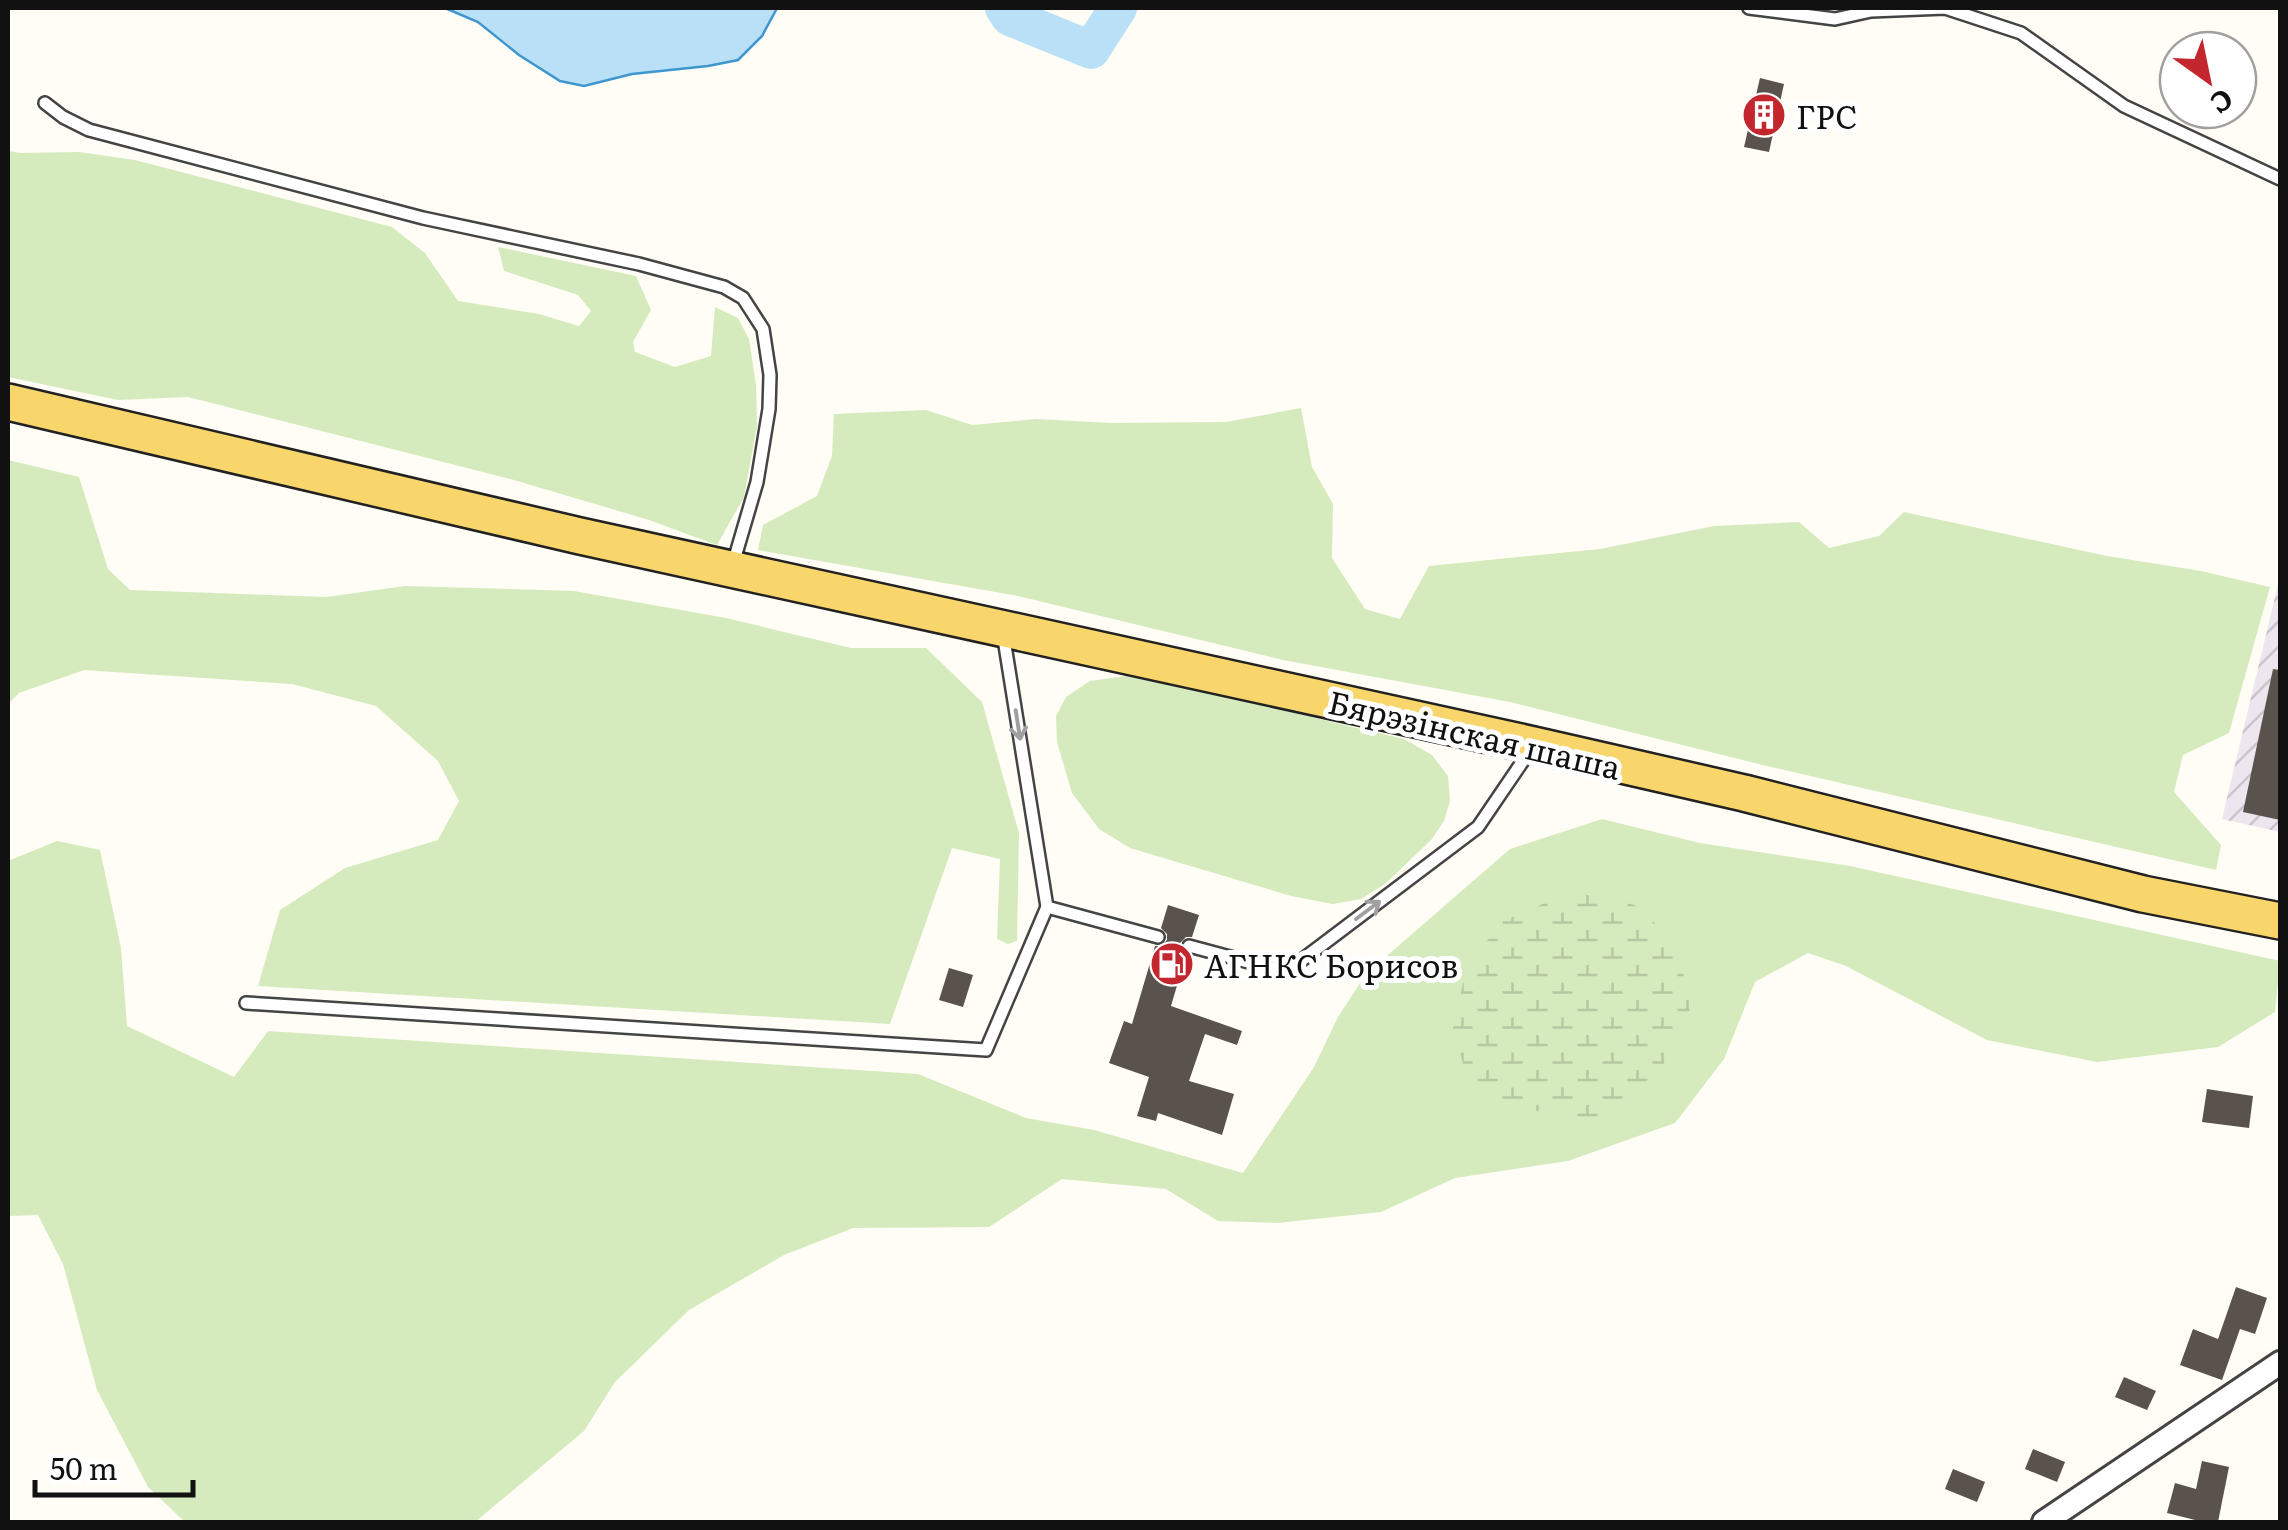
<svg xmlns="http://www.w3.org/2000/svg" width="2288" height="1530" font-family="Literata,serif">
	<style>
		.industrial { fill: url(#industrial-furrows) }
		.grass { fill: #d5ebbd }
		.wetland { fill: url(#wetland-marsh) }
		.water { fill: #b9e0f7; stroke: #3f96cf; stroke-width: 2.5 }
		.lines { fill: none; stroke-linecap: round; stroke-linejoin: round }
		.river { stroke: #b9e0f7; stroke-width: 38 }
		.building { fill: #5a524d }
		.service-casing { stroke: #444; stroke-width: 16 }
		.minor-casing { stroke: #444; stroke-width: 28 }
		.primary-casing { stroke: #222; stroke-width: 40 }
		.service { stroke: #fff; stroke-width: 11 }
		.minor { stroke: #fff; stroke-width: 22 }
		.primary { stroke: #f9d66b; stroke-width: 35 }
		.oneway { stroke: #a0a0a0 }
		.labels { text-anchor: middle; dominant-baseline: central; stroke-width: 10; stroke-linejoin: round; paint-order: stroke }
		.poi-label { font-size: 32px; fill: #111; stroke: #fff; text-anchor: start }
		.street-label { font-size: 32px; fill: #111; stroke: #fff }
	</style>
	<defs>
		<pattern id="industrial-furrows" width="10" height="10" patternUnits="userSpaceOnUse" patternTransform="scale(2.5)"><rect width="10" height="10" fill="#eee6ef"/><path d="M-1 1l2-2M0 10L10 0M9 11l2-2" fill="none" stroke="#cbc4cc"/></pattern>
		<pattern id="wetland-marsh" width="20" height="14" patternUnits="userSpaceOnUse" patternTransform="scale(2.5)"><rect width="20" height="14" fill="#d5ebbd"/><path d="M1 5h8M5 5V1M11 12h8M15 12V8" fill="none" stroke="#b6c8a1"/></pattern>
	</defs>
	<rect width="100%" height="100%" fill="#fffdf5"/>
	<path class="industrial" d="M 2280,576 L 2280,832 L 2222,819 Z"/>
	<g class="grass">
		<path d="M 8,151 L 21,153 L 79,152 L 135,160 L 392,227 L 425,253 L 458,301 L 539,314 L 579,326 L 591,311 L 578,295 L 504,271 L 498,247 L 636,276 L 651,310 L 633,342 L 635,352 L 675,367 L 711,356 L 715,307 L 738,318 L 749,339 L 756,385 L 757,426 L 744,497 L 717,545 L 649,520 L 514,480 L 188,397 L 118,400 L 8,377 Z"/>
		<path d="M 1301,408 L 1312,467 L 1333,504 L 1332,558 L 1365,609 L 1400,619 L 1429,566 L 1600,549 L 1714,526 L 1799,522 L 1829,548 L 1879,536 L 1904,512 L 2107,556 L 2201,571 L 2270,587 L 2229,733 L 2183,755 L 2174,792 L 2221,845 L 2216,870 L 1771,767 L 1510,702 L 1283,660 L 1018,596 L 758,550 L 763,525 L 817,496 L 832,456 L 834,414 L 926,410 L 972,425 L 1036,419 L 1112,423 L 1226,422 Z"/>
		<path d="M 8,460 L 79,477 L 108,569 L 130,590 L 326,597 L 405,586 L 574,591 L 726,618 L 851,648 L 926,648 L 982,702 L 1019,833 L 1017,941 L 1008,944 L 997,939 L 1000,859 L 952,848 L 890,1024 L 258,986 L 280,910 L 345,868 L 438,840 L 459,801 L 438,761 L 376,706 L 292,684 L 84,670 L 19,693 L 8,704 Z"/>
		<path d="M 1126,676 L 1160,681 L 1404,739 L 1432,755 L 1448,776 L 1450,801 L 1444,821 L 1432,839 L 1385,884 L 1361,899 L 1333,904 L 1291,896 L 1130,848 L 1099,829 L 1072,793 L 1057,742 L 1056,716 L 1066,697 L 1090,681 Z"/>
		<path d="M 1602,819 L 1700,843 L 1850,866 L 2280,961 L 2275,1012 L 2218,1047 L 2097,1062 L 1987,1040 L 1846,966 L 1808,953 L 1755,982 L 1724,1059 L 1675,1123 L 1568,1161 L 1455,1178 L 1381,1212 L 1277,1223 L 1218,1221 L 1166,1189 L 1062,1179 L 989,1227 L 853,1228 L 784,1255 L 689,1310 L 615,1382 L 584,1431 L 475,1522 L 185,1522 L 148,1487 L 97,1390 L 63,1264 L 38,1215 L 8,1216 L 8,861 L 57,841 L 100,850 L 121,948 L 127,1026 L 234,1077 L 268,1031 L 918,1074 L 1026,1118 L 1094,1130 L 1243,1173 L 1314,1067 L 1338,1017 L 1366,974 L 1510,849 Z"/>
	</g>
	<path class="wetland" d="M 1590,889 L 1642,908 L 1676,948 L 1692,1005 L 1660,1071 L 1595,1119 L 1508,1107 L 1466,1074 L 1453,1028 L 1467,966 L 1503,921 L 1545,903 Z"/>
	<path class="water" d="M 445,8 L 776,8 L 776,10 L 762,36 L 738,60 L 708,66 L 632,74 L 584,86 L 560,81 L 519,55 L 478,22 Z"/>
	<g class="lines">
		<path class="river" d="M 1004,8 L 1010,17 L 1091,50 L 1118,8"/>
	</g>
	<g class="building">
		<path d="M 1760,78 L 1784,84 L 1769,152 L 1744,147 Z"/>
		<path d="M 2273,669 L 2280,670 L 2280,820 L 2243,812 Z"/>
		<path d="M 1168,905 L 1199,915 L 1192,937 L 1186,937 L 1180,943 L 1180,949 L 1186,955 L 1171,1006 L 1242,1031 L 1237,1045 L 1205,1034 L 1189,1081 L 1234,1094 L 1222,1135 L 1158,1113 L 1156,1121 L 1137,1116 L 1149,1077 L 1109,1063 L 1124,1021 L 1132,1024 L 1155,946 L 1161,946 L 1167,940 L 1167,934 L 1161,928 Z"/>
		<path d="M 949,968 L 973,975 L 963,1007 L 939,1000 Z"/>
		<path d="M 2207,1089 L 2253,1096 L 2249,1128 L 2202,1122 Z"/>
		<path d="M 2236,1287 L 2267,1298 L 2255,1334 L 2240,1329 L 2222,1380 L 2180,1365 L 2193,1329 L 2218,1339 Z"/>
		<path d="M 2124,1377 L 2156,1391 L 2147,1410 L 2115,1397 Z"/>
		<path d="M 2033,1449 L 2065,1462 L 2057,1482 L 2025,1469 Z"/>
		<path d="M 2202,1461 L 2229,1467 L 2218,1522 L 2203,1522 L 2167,1513 L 2175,1483 L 2196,1489 Z"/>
		<path d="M 1953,1469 L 1985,1482 L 1977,1502 L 1945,1489 Z"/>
	</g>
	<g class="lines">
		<defs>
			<g id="service">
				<path d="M 1749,8 L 1835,19 L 1871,11 L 1945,8 L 2021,33 L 2124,106 L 2280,179"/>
				<path d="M 45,103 L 63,117 L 89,130 L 423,218 L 639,264 L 724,287 L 743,298 L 763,329 L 770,375 L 769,409 L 757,482 L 733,564"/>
				<path d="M 1003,633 L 1047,907 L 1158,937"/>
				<path d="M 1189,946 L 1286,972 L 1478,827 L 1531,749"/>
				<path d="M 246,1003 L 986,1050 L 1047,907"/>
			</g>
			<path id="minor" d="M 2044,1522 L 2280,1363"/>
			<path id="primary" d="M 8,402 L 580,536 L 1534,745 L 1744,793 L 2143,894 L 2280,921"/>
		</defs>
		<use href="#service" class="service-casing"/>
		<use href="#minor" class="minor-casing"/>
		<use href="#primary" class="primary-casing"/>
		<use href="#service" class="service"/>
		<use href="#minor" class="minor"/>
		<use href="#primary" class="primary"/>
	</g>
	<defs><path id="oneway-shaft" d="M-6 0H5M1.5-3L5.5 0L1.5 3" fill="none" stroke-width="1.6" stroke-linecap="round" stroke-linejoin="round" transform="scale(2.5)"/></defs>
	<g class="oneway">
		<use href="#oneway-shaft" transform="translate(1018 725) rotate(81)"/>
		<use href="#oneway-shaft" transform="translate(1368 910) rotate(-37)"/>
	</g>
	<defs>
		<symbol id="building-disc" viewBox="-11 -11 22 22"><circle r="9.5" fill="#c4262e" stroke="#fff"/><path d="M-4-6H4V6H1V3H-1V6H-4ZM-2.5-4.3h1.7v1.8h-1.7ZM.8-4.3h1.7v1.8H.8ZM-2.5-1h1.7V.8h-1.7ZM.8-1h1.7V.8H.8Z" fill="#fff"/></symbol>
		<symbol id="fuel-disc" viewBox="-11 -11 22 22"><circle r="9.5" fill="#c4262e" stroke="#fff"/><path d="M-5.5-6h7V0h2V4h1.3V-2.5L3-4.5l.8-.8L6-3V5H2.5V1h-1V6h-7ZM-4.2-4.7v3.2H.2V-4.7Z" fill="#fff"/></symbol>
	</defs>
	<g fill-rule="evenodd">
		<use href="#building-disc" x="1739" y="90" width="50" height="50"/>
		<use href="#fuel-disc" x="1147" y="939" width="50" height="50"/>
	</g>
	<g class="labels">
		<g class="poi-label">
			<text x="1796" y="115">ГРС</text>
			<text x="1204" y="964">АГНКС Борисов</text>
		</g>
		<g class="street-label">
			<text transform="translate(1475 733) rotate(13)">Бярэзінская шаша</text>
		</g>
	</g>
	<rect width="2288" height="1530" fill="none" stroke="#111111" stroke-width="20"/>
	<g transform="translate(2208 80) rotate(147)"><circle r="48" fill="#ffffff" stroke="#a0a0a0" stroke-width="2.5"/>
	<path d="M0-8L18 38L0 25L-18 38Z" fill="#c4262e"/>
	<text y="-15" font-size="28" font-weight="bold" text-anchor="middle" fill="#111111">С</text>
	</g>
	<path d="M35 1480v15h158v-15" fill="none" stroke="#111111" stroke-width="5"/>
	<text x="50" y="1480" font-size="30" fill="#111111" stroke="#ffffff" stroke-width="8" paint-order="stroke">50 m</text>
</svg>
